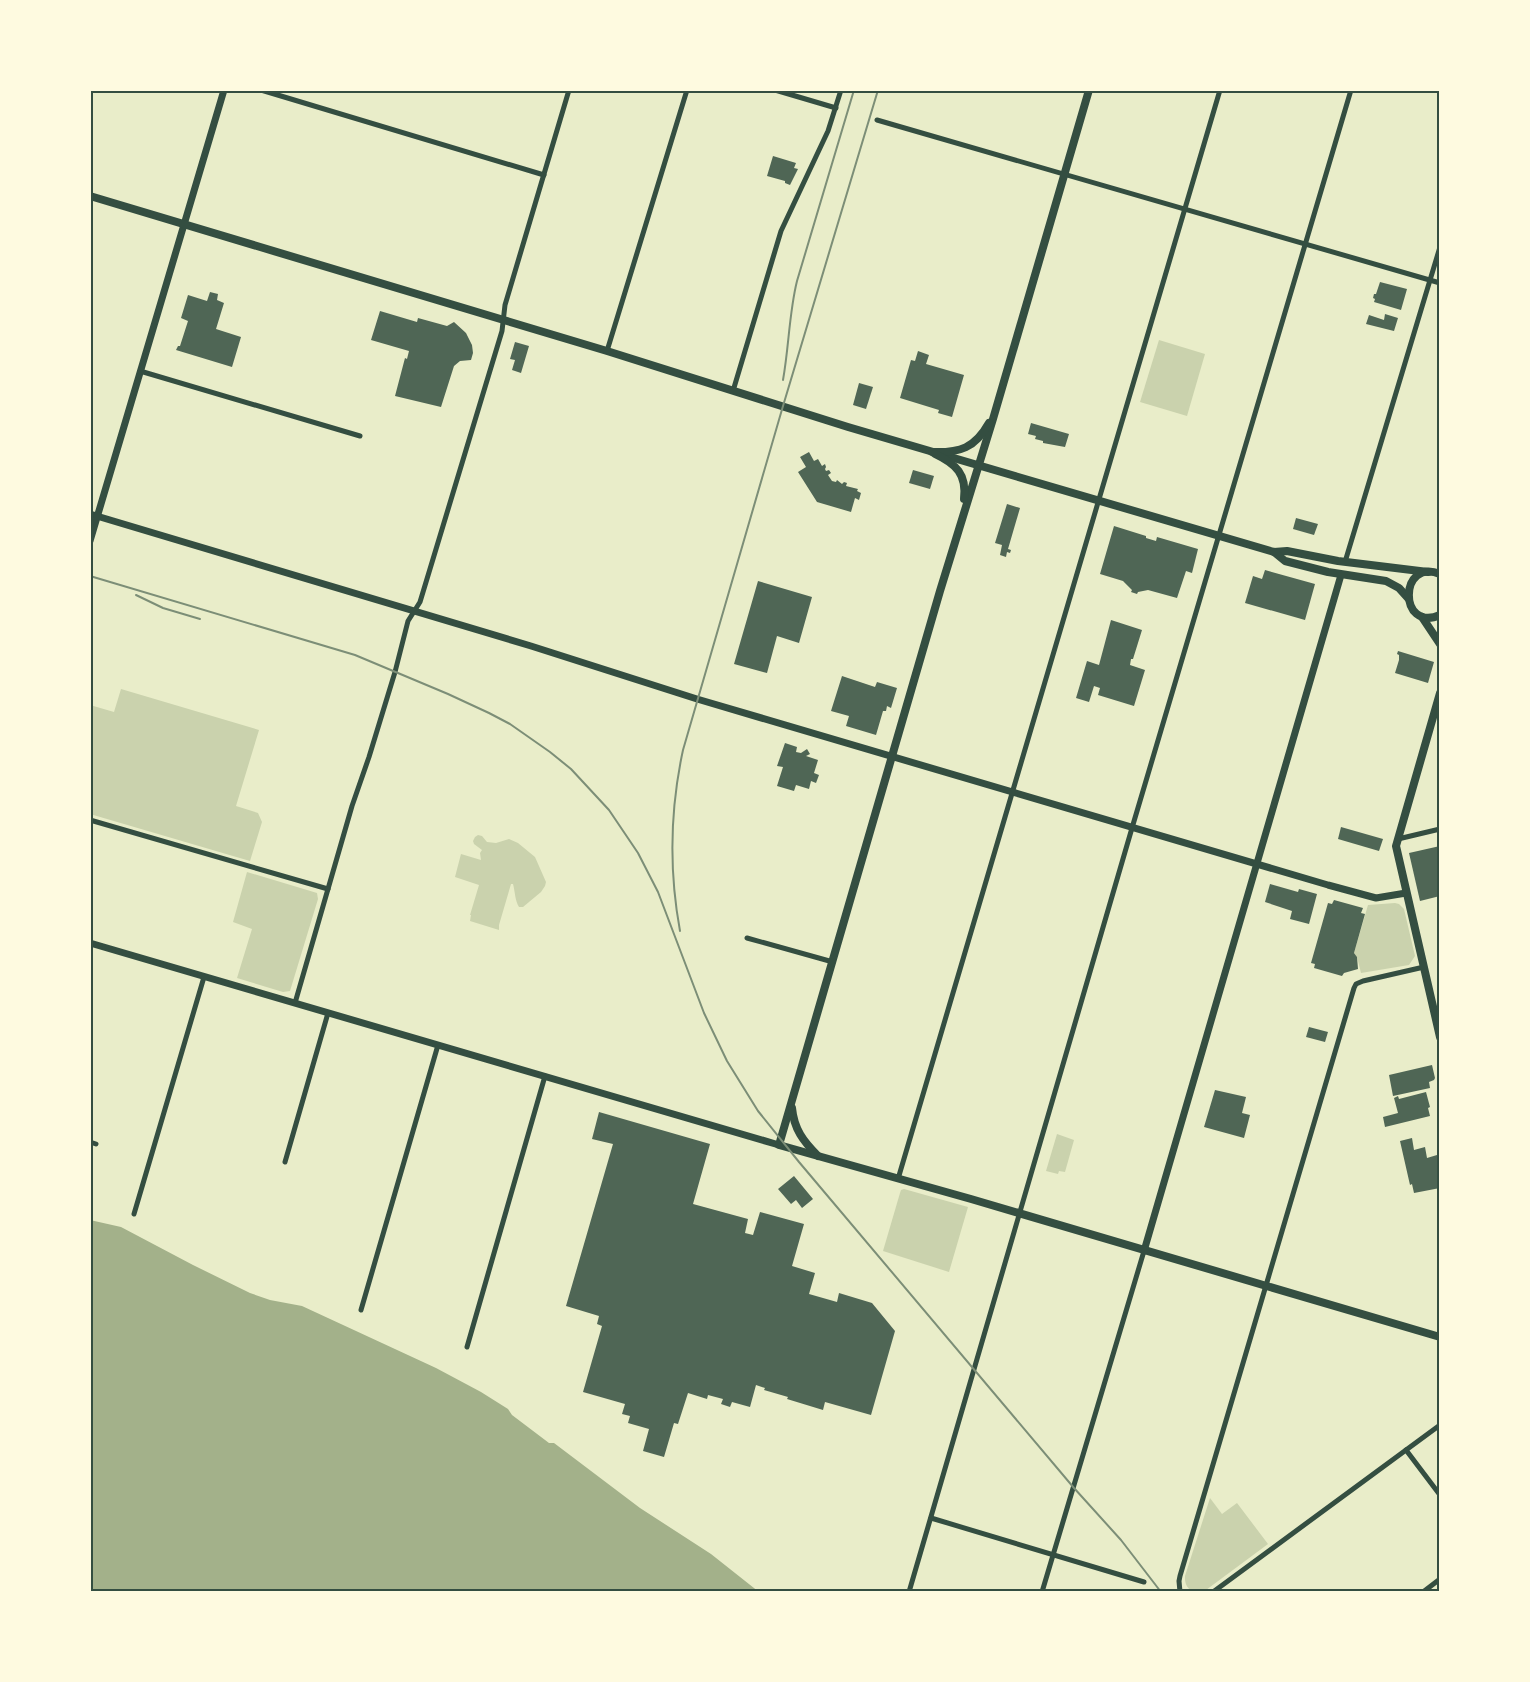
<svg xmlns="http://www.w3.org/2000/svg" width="1530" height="1682" font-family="Commissioner,sans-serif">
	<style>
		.green { fill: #cad2ad }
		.water { fill: #a3b18a }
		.building { fill: #4f6655 }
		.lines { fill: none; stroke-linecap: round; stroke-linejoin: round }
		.minor { stroke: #344e41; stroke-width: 5 }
		.tertiary { stroke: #344e41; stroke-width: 7 }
		.secondary { stroke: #344e41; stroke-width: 8 }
		.primary { stroke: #344e41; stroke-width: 8 }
		.rail { stroke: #7c8e77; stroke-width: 2 }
		.neatline { fill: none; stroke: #344e41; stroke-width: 2 }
	</style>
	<rect width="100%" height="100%" fill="#e9edc9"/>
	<g class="green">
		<path d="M 1159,340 L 1205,354 L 1187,416 L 1140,402 Z"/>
		<path d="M 121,689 L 259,730 L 236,806 L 258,813 L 262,822 L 250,861 L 90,814 L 90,705 L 114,712 Z"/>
		<path d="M 478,835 L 482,836 L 487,842 L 496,843 L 509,839 L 518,843 L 535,857 L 546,882 L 545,886 L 541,892 L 523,907 L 519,907 C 515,901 515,891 513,884 L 511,884 L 499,925 L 499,930 L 470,921 L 471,915 L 470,915 L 479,885 L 455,877 L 461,854 L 481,860 L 480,853 L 482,850 L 474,844 L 473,841 L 475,837 Z"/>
		<path d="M 247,872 L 317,893 L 318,899 L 290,991 L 283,992 L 237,978 L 252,929 L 233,922 Z"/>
		<path d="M 1395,903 L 1399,904 L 1404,909 L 1415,956 L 1409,965 L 1361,973 L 1357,957 L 1354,953 L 1368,905 Z"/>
		<path d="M 1057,1134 L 1074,1140 L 1065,1172 L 1059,1171 L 1058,1174 L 1046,1171 Z"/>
		<path d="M 904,1189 L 968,1207 L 949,1272 L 883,1251 L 900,1193 L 901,1190 Z"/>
		<path d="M 1210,1498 L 1222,1514 L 1237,1503 L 1268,1544 L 1206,1590 C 1194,1596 1184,1589 1185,1576 Z"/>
	</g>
	<path class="water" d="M 90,1220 L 121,1227 L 193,1265 L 250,1293 L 270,1300 L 302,1306 L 436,1368 L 481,1392 L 508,1409 L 512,1415 L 549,1443 L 554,1443 L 640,1508 L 711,1554 L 759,1592 L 90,1592 Z"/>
	<g class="building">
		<path d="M 773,156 L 796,163 L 794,168 L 798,169 L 790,185 L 785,183 L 785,181 L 767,176 Z"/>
		<path d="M 1380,282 L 1407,289 L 1401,310 L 1374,302 L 1375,299 L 1373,298 L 1374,294 L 1376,294 Z"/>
		<path d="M 210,292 L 218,294 L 217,300 L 224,303 L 216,329 L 241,337 L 232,367 L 176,350 L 178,346 L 180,346 L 188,321 L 181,318 L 188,295 L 207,301 Z"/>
		<path d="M 380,311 L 417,322 L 418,318 L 447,326 L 454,322 L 466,333 L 472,345 L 473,353 L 471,360 L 460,361 L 454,366 L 441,407 L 395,396 L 405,358 L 407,359 L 409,351 L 371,340 Z"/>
		<path d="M 1385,314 L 1398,318 L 1394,331 L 1366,324 L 1369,315 L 1384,320 Z"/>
		<path d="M 515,342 L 529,346 L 521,373 L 512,370 L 515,360 L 510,359 Z"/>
		<path d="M 918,351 L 929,355 L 926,364 L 964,375 L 952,417 L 938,413 L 939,410 L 900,398 L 911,360 L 915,361 Z"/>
		<path d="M 859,383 L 873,387 L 866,409 L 853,405 Z"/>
		<path d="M 1031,423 L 1069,434 L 1065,447 L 1043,443 L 1043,441 L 1035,439 L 1036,436 L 1028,434 Z"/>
		<path d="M 809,452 L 814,461 L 818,459 L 822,466 L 825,464 L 826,467 L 825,469 L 826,471 L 829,470 L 831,473 L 828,475 L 832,481 L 836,482 L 837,480 L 842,484 L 844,482 L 847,483 L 846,486 L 858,489 L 857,491 L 861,493 L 859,500 L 855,498 L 851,512 L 817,502 L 798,472 L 806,467 L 800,457 Z"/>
		<path d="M 913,470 L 934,476 L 930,489 L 909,483 Z"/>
		<path d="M 1007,504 L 1020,508 L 1008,549 L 1011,550 L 1010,553 L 1007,552 L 1006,557 L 1000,555 L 1002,545 L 995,543 Z"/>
		<path d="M 1296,518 L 1318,524 L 1314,535 L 1293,529 Z"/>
		<path d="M 1114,526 L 1146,536 L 1146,538 L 1156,541 L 1157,537 L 1198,549 L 1192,573 L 1186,571 L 1177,598 L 1148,590 L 1138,592 L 1137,594 L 1131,592 L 1132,590 L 1123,581 L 1100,574 Z"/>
		<path d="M 1265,570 L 1315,584 L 1305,620 L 1245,603 L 1253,576 L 1262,579 Z"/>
		<path d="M 758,581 L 812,597 L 799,643 L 777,636 L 767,673 L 734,664 Z"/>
		<path d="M 1111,620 L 1142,630 L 1133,659 L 1131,659 L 1130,665 L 1145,670 L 1134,706 L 1098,695 L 1100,688 L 1094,686 L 1089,702 L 1076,698 L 1087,661 L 1099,665 Z"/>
		<path d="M 1398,651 L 1434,662 L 1428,683 L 1395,673 L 1399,660 L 1399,655 L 1397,654 Z"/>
		<path d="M 842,676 L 875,687 L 877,682 L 897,688 L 891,708 L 887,706 L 886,711 L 883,711 L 876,735 L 846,726 L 849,716 L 831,711 Z"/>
		<path d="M 785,743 L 797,747 L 796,752 L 801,753 L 807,749 L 810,754 L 806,756 L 818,760 L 814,773 L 819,775 L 816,783 L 811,781 L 809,789 L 796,785 L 794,791 L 777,786 L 783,767 L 777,766 Z"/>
		<path d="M 1341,827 L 1383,839 L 1379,851 L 1338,839 Z"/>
		<path d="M 1440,846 L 1440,896 L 1420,901 L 1409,853 Z"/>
		<path d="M 1270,884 L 1298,892 L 1299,889 L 1317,894 L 1309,924 L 1290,919 L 1292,911 L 1265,902 Z"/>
		<path d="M 1334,900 L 1363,908 L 1361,913 L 1365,914 L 1354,953 L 1357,957 L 1358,969 L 1344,973 L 1342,976 L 1314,968 L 1315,964 L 1311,963 L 1328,903 L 1332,904 Z"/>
		<path d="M 1309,1027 L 1328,1032 L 1325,1042 L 1306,1037 Z"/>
		<path d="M 1432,1065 L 1435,1078 L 1434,1080 L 1429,1082 L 1430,1088 L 1393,1096 L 1389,1075 Z"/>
		<path d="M 1215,1090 L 1246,1097 L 1242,1113 L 1250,1115 L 1244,1138 L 1204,1127 Z"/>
		<path d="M 1426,1092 L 1430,1107 L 1428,1108 L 1430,1116 L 1385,1127 L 1383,1117 L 1398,1113 L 1394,1098 L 1398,1096 L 1399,1099 Z"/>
		<path d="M 599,1112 L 710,1144 L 693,1204 L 748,1219 L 745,1233 L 753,1235 L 760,1212 L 804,1224 L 792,1266 L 815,1273 L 809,1294 L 837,1302 L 839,1293 L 872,1303 L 895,1331 L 871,1415 L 825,1402 L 823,1410 L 787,1399 L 788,1397 L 764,1390 L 765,1388 L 756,1385 L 750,1407 L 732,1402 L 730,1407 L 721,1404 L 723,1399 L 708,1395 L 707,1399 L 688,1393 L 678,1424 L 674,1423 L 664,1457 L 643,1451 L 649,1429 L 628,1423 L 630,1416 L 622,1414 L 625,1404 L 583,1392 L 602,1326 L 597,1324 L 599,1316 L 566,1306 L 613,1144 L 592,1139 Z"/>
		<path d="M 1412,1138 L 1414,1150 L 1425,1147 L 1427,1158 L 1437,1155 L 1440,1166 L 1440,1188 L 1414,1193 L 1412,1184 L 1410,1185 L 1400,1141 Z"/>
		<path d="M 794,1176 L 813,1199 L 802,1208 L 796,1200 L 791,1204 L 778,1189 Z"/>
	</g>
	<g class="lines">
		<g class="minor">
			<path d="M 261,90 L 544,175"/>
			<path d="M 775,90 L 836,108"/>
			<path d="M 877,120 L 1440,283"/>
			<path d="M 607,351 L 687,90"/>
			<path d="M 140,371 L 360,436"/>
			<path d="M 733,391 L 781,231 L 828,131 L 841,90"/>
			<path d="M 1345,562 L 1440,247"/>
			<path d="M 90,820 L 328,889"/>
			<path d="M 1398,839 L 1440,829"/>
			<path d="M 747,938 L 833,962"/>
			<path d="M 295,1003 L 352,806 L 369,757 L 395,672 L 408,621 L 420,602 L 502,331 L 505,305 L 569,90"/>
			<path d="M 90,1142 L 96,1144"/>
			<path d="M 285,1162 L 328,1013"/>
			<path d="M 898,1179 L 1220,90"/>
			<path d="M 134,1214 L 204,977"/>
			<path d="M 361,1310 L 438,1045"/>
			<path d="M 467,1347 L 545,1076"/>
			<path d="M 1406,1450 L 1440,1495"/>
			<path d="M 931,1518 L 1144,1582"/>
			<path d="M 909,1592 L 1132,828 L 1351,90"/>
			<path d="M 1042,1592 L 1144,1251"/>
			<path d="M 1180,1592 L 1179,1581 L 1180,1576 L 1354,988 L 1356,984 L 1363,981 L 1424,967"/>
			<path d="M 1213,1592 L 1440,1425"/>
			<path d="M 1423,1592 L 1440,1579"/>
		</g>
		<g class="tertiary">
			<path d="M 90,514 L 531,646 L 697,699 L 1328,885 L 1376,898 L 1406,893"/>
			<path d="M 90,541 L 224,90"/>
			<path d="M 90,943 L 779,1145"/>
			<path d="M 1144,1251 L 1341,575"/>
		</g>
		<g class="secondary">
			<path d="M 90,196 L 607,351 L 848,427 L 1274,552 L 1287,551 L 1338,561 L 1428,572"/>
			<path d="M 1274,552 L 1285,561 L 1328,572 L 1386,581 L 1399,588 L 1408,598"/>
			<path d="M 1440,574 C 1399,557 1398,633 1440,615"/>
			<path d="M 1422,617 L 1440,644"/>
			<path d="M 1440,693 L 1396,846 L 1440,1037"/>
		</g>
		<g class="primary">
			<path d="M 1089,90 L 993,419 L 940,591 L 779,1145 L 971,1199 L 1440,1337"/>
			<path d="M 932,452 C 960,453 975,448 989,423"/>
			<path d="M 935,454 C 956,464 967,474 964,499"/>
			<path d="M 792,1108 C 794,1129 803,1141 818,1156"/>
		</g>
		<g class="rail">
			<path d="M 783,380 C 789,347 789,313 797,281 L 854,90"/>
			<path d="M 90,576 L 355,655 L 448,694 L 489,713 L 510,724 L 550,752 L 571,769 L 609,810 L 638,853 L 658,892 L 704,1013 L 727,1061 L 758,1111 L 799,1162 L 1074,1488 L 1121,1540 L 1161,1592"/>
			<path d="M 136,595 L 163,608 L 200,619"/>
			<path d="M 680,931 C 669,871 670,810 683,750 L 783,406 L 878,90"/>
		</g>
	</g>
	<rect width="1530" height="1682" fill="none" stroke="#fefae0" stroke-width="183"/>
	<rect x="92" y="92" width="1346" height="1498" class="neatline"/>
</svg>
